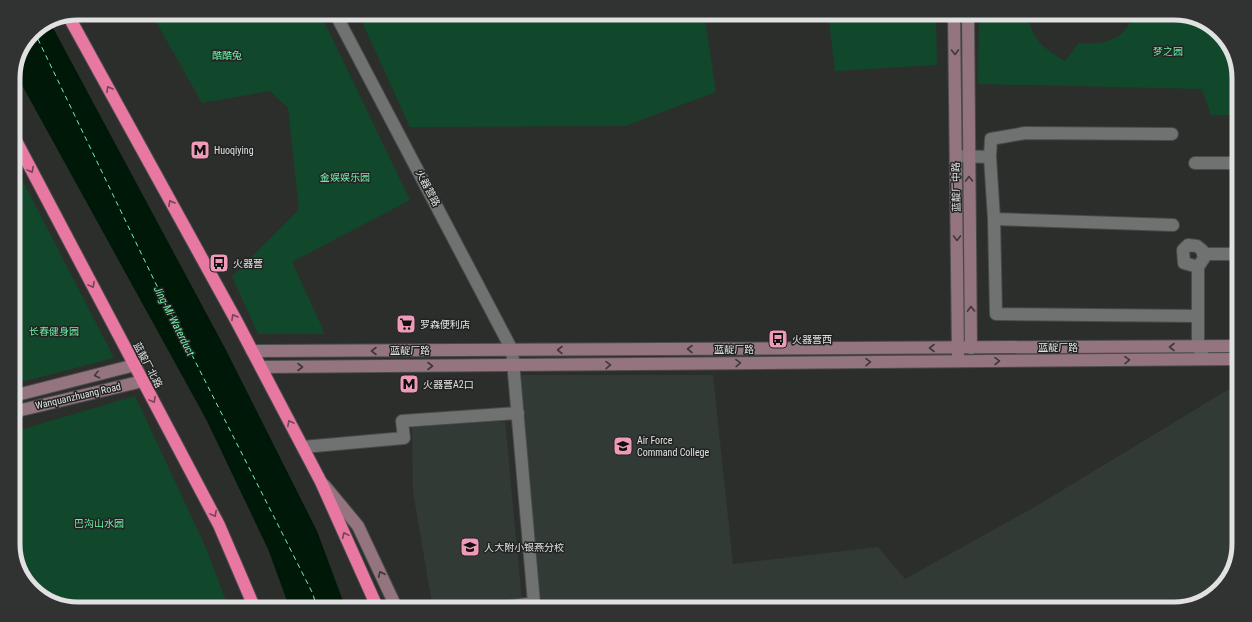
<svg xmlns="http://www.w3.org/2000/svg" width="1252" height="622" font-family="'Roboto Condensed','Noto Sans SC',sans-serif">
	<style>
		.built { fill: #313a34 }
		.green { fill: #11482b }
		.water { fill: #001807 }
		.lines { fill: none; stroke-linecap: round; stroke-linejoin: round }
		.ferry { stroke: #72f5a9; stroke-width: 1; stroke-dasharray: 5 4; stroke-linecap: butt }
		.street-casing { stroke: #494b4a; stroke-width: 14 }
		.secondary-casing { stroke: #494b4a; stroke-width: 14 }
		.highway-casing { stroke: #494b4a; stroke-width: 14 }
		.street { stroke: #6f7270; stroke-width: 12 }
		.secondary { stroke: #93747f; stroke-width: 12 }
		.highway { stroke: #e877a2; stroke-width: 12 }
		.oneway { stroke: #3e383a }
		.oneway2 { stroke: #714556 }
		.labels { text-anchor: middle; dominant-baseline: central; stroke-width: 3; stroke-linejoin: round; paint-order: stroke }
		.park-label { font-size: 10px; fill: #6df0a5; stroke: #222423 }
		.poi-label { font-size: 10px; fill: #e0e1e0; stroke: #222423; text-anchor: start }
		.street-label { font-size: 10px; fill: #e0e1e0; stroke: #222423 }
		.water-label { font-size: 11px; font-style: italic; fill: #72f5a9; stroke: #222423 }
		.rim { fill: none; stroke: #e0e1e0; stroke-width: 5 }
	</style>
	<rect width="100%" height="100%" fill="#2c2e2c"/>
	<g class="built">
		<path d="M 520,375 L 713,375 L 733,564 L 878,547 L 905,579 L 1033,508 L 1239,383 L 1239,544 L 1232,572 L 1210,598 L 1174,609 L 536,609 Z"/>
		<path d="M 505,421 L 522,601 L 433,609 L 413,492 L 412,427 Z"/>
	</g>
	<g class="green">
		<path d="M 151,13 L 320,13 L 410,200 L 292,262 L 325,334 L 258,334 L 232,277 L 299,209 L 288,108 L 270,91 L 202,103 Z"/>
		<path d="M 358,13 L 704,13 L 716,92 L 625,126 L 410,127 Z"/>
		<path d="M 828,13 L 936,13 L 937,65 L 835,71 Z"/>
		<path d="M 979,13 L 1026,13 C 1034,40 1041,47 1065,61 L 1079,43 C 1101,46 1129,39 1133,13 L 1174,13 L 1202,20 L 1228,42 L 1239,74 L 1239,115 L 1211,115 L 1202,89 L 978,84 Z"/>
		<path d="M 13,162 L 114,358 L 13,384 Z"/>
		<path d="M 135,396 L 206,548 L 229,609 L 78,609 L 50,602 L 24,580 L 13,548 L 13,432 Z"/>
	</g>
	<path class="water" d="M 51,24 L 226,350 L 317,531 L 346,609 L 290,609 L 268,549 L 206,419 L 23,87 L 15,71 L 32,32 Z"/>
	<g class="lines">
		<path class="ferry" d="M 34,31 L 155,282 L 313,594 L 317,609"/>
		<defs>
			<g id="street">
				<path d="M 335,13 L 512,350 L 534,603 L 490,609"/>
				<path d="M 1172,134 L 1025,133 L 991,139 L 990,157 L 994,219 L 1173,225"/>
				<path d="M 956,156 L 990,157"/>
				<path d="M 1195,163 L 1239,163"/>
				<path d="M 994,219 L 996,314 L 1198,316"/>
				<path d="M 1203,254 L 1239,254"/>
				<path d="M 1198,267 L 1184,263 L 1183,250 L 1188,245 L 1197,246 L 1203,251 L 1204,258 L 1198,267 L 1198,347 L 1202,354"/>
				<path d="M 303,447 L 404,438 L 402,421 L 518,413"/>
			</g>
			<g id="secondary">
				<path d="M 954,13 L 958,356"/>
				<path d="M 968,13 L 971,348"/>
				<path d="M 252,351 L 1239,346"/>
				<path d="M 261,367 L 1239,359"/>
				<path d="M 13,396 L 135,365"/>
				<path d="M 13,412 L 143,381"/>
				<path d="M 324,485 L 358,526 L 397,609"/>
			</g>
			<g id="highway">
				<path d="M 69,17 L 237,322 L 321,482 L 378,609"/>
				<path d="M 13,135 L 219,525 L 255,609"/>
			</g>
		</defs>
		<use href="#street" class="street-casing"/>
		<use href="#secondary" class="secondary-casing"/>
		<use href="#highway" class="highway-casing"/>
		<use href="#street" class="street"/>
		<use href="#secondary" class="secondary"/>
		<use href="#highway" class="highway"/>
	</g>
	<defs><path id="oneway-chevron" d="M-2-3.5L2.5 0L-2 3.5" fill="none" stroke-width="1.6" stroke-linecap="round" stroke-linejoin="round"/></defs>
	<g class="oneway">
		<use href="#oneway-chevron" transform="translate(955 52) rotate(89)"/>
		<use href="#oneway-chevron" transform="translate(969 179) rotate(-91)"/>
		<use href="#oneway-chevron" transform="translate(957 238) rotate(89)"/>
		<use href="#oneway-chevron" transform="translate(971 309) rotate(-91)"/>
		<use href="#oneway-chevron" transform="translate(1172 347) rotate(180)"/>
		<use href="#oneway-chevron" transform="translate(932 348) rotate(180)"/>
		<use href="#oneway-chevron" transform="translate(690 349) rotate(180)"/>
		<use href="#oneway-chevron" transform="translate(560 350) rotate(180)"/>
		<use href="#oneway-chevron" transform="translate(374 351) rotate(180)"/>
		<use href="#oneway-chevron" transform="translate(1127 360) rotate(-1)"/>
		<use href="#oneway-chevron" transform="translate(997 361) rotate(-1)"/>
		<use href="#oneway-chevron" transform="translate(868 362) rotate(-1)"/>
		<use href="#oneway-chevron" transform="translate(738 363) rotate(-1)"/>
		<use href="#oneway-chevron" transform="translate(608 365) rotate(-1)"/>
		<use href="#oneway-chevron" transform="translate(430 366)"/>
		<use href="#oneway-chevron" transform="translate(300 367)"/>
		<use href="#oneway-chevron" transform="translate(97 375) rotate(166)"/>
		<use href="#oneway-chevron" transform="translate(381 574) rotate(-115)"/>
	</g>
	<g class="oneway2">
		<use href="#oneway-chevron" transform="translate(109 89) rotate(-119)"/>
		<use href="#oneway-chevron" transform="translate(31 170) rotate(62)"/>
		<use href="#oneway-chevron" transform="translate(171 203) rotate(-119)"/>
		<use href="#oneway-chevron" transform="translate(92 285) rotate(62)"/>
		<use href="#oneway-chevron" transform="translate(234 317) rotate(-119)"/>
		<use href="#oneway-chevron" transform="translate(153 400) rotate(62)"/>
		<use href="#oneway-chevron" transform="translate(290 423) rotate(-118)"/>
		<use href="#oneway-chevron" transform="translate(214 514) rotate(62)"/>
		<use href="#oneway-chevron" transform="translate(345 535) rotate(-114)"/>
	</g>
	<defs>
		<symbol id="metro-square" viewBox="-11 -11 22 22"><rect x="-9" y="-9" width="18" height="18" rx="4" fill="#ef9ab8" stroke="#222423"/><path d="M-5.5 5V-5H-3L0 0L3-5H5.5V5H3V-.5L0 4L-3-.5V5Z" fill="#111"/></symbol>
		<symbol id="bus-square" viewBox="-11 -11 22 22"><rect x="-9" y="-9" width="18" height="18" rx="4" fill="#ef9ab8" stroke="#222423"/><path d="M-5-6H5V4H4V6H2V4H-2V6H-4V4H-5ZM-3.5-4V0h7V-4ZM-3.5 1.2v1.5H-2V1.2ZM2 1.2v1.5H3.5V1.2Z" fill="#111"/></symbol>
		<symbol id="supermarket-square" viewBox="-11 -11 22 22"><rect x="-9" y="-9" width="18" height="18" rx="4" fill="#ef9ab8" stroke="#222423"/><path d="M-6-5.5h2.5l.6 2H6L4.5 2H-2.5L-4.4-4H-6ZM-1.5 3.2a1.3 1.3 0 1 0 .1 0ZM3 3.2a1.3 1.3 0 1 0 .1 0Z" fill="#111"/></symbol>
		<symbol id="university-square" viewBox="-11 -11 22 22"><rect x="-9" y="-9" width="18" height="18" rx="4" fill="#ef9ab8" stroke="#222423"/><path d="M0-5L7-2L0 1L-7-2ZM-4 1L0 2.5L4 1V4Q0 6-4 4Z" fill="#111"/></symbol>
		<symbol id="school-square" viewBox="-11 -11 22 22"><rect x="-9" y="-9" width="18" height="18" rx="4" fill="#ef9ab8" stroke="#222423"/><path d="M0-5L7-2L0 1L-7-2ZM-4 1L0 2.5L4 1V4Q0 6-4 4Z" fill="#111"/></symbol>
	</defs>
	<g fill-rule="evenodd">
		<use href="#metro-square" x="189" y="139" width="22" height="22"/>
		<use href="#bus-square" x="208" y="252" width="22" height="22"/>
		<use href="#supermarket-square" x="395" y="313" width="22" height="22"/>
		<use href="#bus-square" x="767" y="328" width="22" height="22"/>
		<use href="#metro-square" x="398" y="373" width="22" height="22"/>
		<use href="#university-square" x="612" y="435" width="22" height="22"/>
		<use href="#school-square" x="459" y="536" width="22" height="22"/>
	</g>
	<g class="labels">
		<g class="park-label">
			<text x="1168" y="51">梦之园</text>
			<text x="227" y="55">酷酷兔</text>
			<text x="345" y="177">金娱娱乐园</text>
			<text x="54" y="331">长春健身园</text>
			<text x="99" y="523">巴沟山水园</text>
		</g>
		<g class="poi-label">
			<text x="214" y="150">Huoqiying</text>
			<text x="233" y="263">火器营</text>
			<text x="420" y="324">罗森便利店</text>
			<text x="792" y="339">火器营西</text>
			<text x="423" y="384">火器营A2口</text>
			<text x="637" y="440">Air Force<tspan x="637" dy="12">Command College</tspan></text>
			<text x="484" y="547">人大附小银燕分校</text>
		</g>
		<g class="street-label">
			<text transform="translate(956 187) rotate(-91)">蓝靛厂中路</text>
			<text transform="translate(428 188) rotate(62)">火器营路</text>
			<text x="1058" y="347">蓝靛厂路</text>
			<text x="734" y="349">蓝靛厂路</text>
			<text x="410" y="350">蓝靛厂路</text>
			<text transform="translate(148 365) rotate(62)">蓝靛厂北路</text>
			<text transform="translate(78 396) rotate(-13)">Wanquanzhuang Road</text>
		</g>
		<g class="water-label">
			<text transform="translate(174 321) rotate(63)">Jing-Mi Waterduct</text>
		</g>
	</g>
	<path d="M0 0H1252V622H0ZM78 20H1174A58 58 0 0 1 1232 78V544A58 58 0 0 1 1174 602H78A58 58 0 0 1 20 544V78A58 58 0 0 1 78 20Z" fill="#313332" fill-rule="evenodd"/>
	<path class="rim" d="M78 20H1174A58 58 0 0 1 1232 78V544A58 58 0 0 1 1174 602H78A58 58 0 0 1 20 544V78A58 58 0 0 1 78 20Z"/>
</svg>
